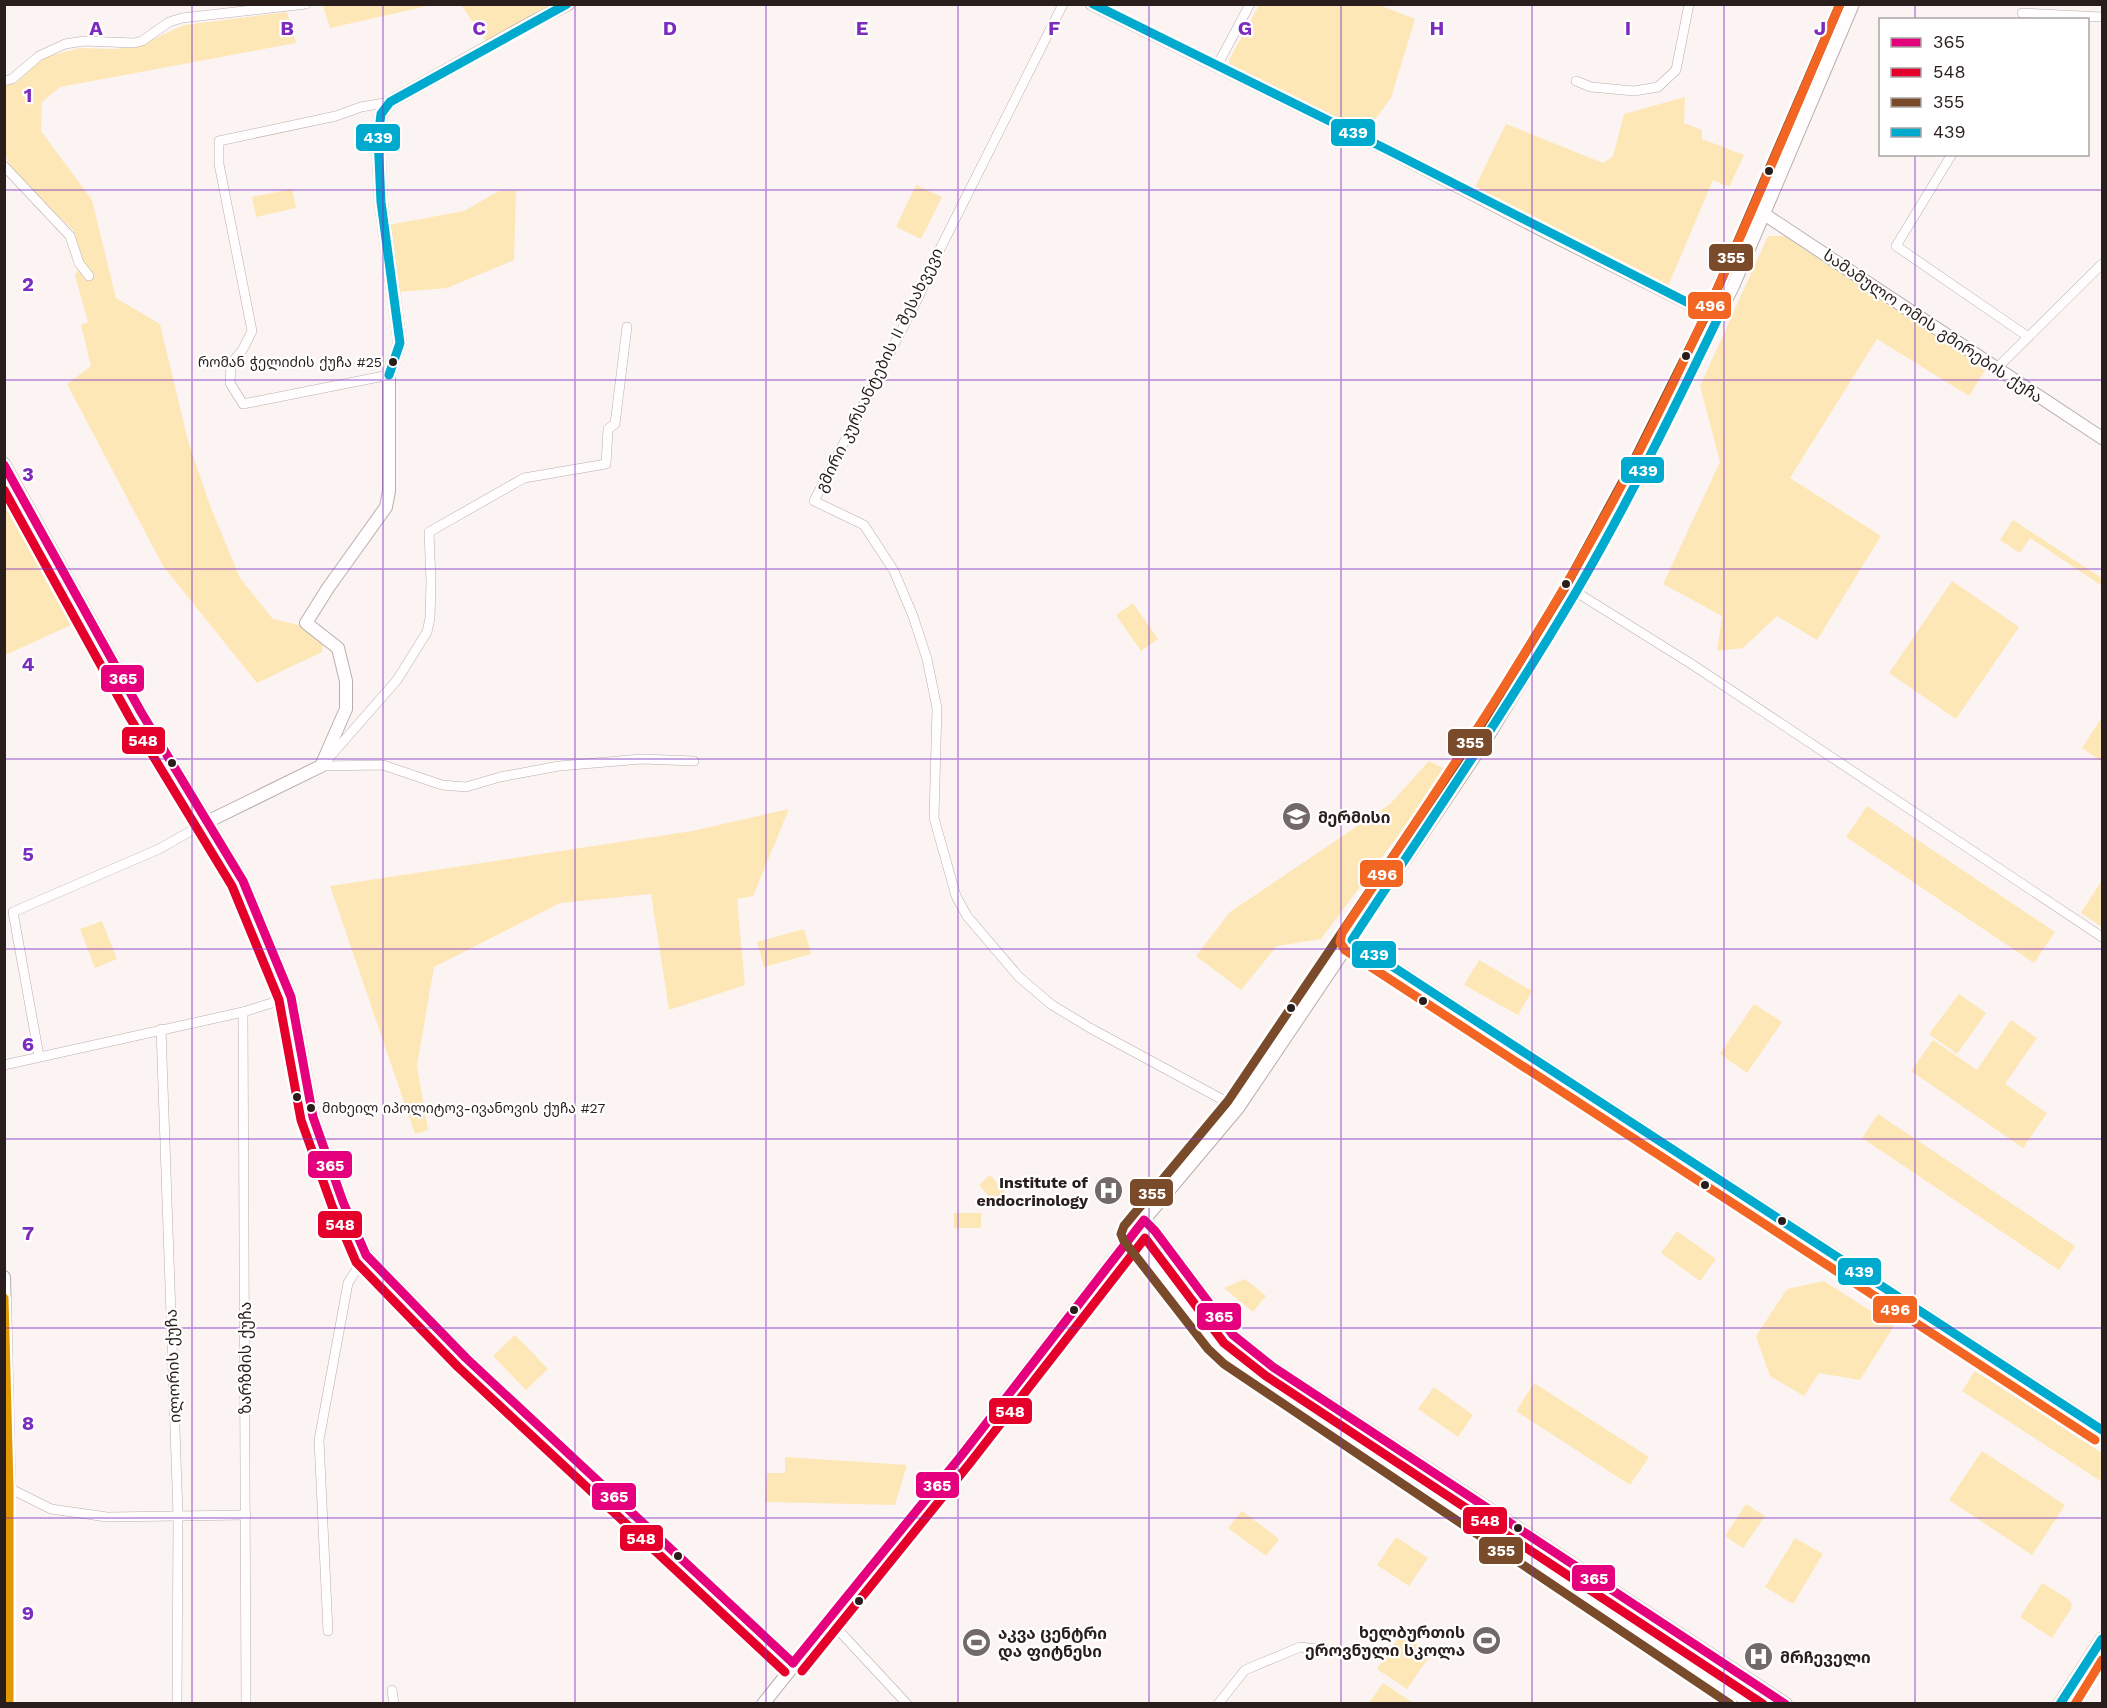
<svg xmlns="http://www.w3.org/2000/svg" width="2107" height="1708" font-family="'Work Sans','Noto Sans Georgian',sans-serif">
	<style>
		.green { fill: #fee7b7 }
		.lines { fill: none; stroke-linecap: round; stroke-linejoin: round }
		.street-casing { stroke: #b8afad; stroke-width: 10 }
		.secondary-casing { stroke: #b8afad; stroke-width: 14 }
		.primary-casing { stroke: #b8afad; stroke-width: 15 }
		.street { stroke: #fffdfd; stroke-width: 9 }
		.secondary { stroke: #fffdfd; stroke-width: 12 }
		.primary { stroke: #fffdfd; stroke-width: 14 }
		.bus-1-casing { stroke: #fff; stroke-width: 14 }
		.bus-2-casing { stroke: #fff; stroke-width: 14 }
		.bus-3-casing { stroke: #fff; stroke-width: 14 }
		.bus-4-casing { stroke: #fff; stroke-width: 14 }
		.bus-5-casing { stroke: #fff; stroke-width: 14 }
		.bus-6-casing { stroke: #fff; stroke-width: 14 }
		.bus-1 { stroke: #e5007d; stroke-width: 9 }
		.bus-2 { stroke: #e4002b; stroke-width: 9 }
		.bus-3 { stroke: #7a4b2a; stroke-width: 9 }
		.bus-4 { stroke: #00a9ce; stroke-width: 9 }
		.bus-5 { stroke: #f26522; stroke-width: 9 }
		.bus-6 { stroke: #e29803; stroke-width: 9 }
		.grid { fill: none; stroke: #7b2cbf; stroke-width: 1.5; stroke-opacity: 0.55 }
		.bus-dot { fill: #291e1b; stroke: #fff; stroke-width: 2 }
		.labels { text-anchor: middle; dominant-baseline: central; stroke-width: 4.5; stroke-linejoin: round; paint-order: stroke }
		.bus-label { font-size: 14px; fill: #291e1b; stroke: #fff; text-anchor: end }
		.street-label { font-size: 16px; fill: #291e1b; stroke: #fff }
		.poi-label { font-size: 16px; font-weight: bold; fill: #291e1b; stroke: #fff; text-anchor: start }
		.grid-label { font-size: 20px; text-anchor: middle; font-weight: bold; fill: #7b2cbf; stroke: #fff; stroke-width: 4.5; stroke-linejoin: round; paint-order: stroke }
		.line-badge { stroke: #fff; stroke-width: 2 }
		.badge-label { font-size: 16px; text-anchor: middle; font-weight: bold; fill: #fff }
	</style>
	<rect width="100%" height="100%" fill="#fcf4f2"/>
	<g class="green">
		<path d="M 330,5 L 330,4 L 432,5 L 330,28 L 323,6 Z"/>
		<path d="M 461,5 L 555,5 L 486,41 Z"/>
		<path d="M 1259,5 L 1379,5 L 1415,19 L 1391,98 L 1365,133 L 1229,67 L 1229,60 Z"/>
		<path d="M 287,12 L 296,43 L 60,87 L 42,102 L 41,131 L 92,200 L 116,298 L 160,324 L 188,441 L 211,508 L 240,578 L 273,619 L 307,627 L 323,642 L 322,652 L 257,683 L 163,566 L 67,384 L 91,366 L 81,325 L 88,322 L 75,276 L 82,261 L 74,231 L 14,173 L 5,155 L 4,86 L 16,83 L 42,58 L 79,48 L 116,49 L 138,46 L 184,25 Z"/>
		<path d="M 1685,97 L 1684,123 L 1702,130 L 1702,139 L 1744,155 L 1729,187 L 1713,180 L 1668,286 L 1474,189 L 1506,124 L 1603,163 L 1613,156 L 1624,114 Z"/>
		<path d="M 916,185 L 942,197 L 921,239 L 896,227 Z"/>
		<path d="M 292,189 L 296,208 L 256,217 L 252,197 Z"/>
		<path d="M 499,191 L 516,191 L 514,260 L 447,288 L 399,292 L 388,225 L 464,211 Z"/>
		<path d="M 1768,236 L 1784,236 L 1986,369 L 1969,396 L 1877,339 L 1790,478 L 1881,536 L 1817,640 L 1777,616 L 1743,648 L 1717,651 L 1722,616 L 1663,584 L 1720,462 L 1700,386 Z"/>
		<path d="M 5,489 L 78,622 L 5,655 L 4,655 Z"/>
		<path d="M 2013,520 L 2102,578 L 2102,586 L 2030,538 L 2020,553 L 2000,540 Z"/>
		<path d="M 1952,581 L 2019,627 L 1956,719 L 1889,673 Z"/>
		<path d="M 1133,603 L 1158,639 L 1141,651 L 1116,615 Z"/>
		<path d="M 2102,717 L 2102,762 L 2082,748 Z"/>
		<path d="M 1429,761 L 1447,770 L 1321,939 L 1277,946 L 1241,990 L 1196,956 L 1230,912 L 1390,804 Z"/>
		<path d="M 1867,806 L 2055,932 L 2034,963 L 1846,837 Z"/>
		<path d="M 789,809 L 753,896 L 737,899 L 745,985 L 669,1010 L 651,894 L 560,903 L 434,967 L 417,1066 L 428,1130 L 415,1134 L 330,886 L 692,831 Z"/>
		<path d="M 2102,880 L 2102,927 L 2081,913 Z"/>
		<path d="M 102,921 L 117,959 L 95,968 L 80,929 Z"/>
		<path d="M 804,929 L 811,954 L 764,967 L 757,942 Z"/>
		<path d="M 1479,960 L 1532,991 L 1518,1015 L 1464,985 Z"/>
		<path d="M 1959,994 L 1986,1013 L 1957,1054 L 1929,1034 Z"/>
		<path d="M 1754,1004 L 1782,1022 L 1747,1073 L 1720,1054 Z"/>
		<path d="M 2011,1020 L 2037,1038 L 2005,1084 L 2047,1113 L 2023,1148 L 1911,1071 L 1933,1040 L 1977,1070 Z"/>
		<path d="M 1878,1114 L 2075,1246 L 2059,1270 L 1862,1138 Z"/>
		<path d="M 990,1175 L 1007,1195 L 996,1204 L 979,1185 Z"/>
		<rect x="954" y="1213" width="27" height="15"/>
		<path d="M 1677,1231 L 1716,1259 L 1700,1281 L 1661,1253 Z"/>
		<path d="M 1245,1279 L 1266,1296 L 1253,1312 L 1224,1288 Z"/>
		<path d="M 1184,1280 L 1215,1321 L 1264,1365 L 1261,1370 L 1228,1344 L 1181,1282 Z"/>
		<path d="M 1824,1281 L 1894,1326 L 1860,1380 L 1819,1373 L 1804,1396 L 1770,1376 L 1756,1336 L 1787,1289 Z"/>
		<path d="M 515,1335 L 548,1369 L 526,1390 L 493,1356 Z"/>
		<path d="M 1975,1371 L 2102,1453 L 2102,1482 L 1962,1391 Z"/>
		<path d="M 1534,1383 L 1649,1457 L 1630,1485 L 1516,1411 Z"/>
		<path d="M 1434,1387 L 1473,1415 L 1458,1437 L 1418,1409 Z"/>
		<path d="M 1982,1451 L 2065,1505 L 2032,1555 L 1949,1500 Z"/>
		<path d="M 785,1457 L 907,1465 L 895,1505 L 765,1502 L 767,1473 L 785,1473 Z"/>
		<path d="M 1746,1504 L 1765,1516 L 1743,1548 L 1725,1536 Z"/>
		<path d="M 1242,1511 L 1279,1539 L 1266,1556 L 1228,1528 Z"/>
		<path d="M 1396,1537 L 1428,1558 L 1409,1586 L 1377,1565 Z"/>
		<path d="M 1795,1538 L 1823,1554 L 1793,1604 L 1765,1587 Z"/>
		<path d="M 2042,1583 L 2067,1598 L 2072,1604 L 2071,1609 L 2052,1638 L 2020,1617 Z"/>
		<path d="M 1401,1634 L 1431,1654 L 1407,1689 L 1377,1669 Z"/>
		<path d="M 1383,1683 L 1413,1703 L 1369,1703 Z"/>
	</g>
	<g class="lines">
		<defs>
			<g id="street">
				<path d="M 1063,4 L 940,249 L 919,296 L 814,501 L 864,525 L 894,571 L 913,616 L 927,659 L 937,708 L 934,818 L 956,896 L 967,916 L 1019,977 L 1052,1005 L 1090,1028 L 1238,1108"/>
				<path d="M 2022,13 L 2102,17"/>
				<path d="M 1217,66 L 1250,4"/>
				<path d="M 4,81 L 12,79 L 39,56 L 65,44 L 84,41 L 134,43 L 142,41 L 169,22 L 182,18 L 306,4"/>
				<path d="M 1576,81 L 1591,87 L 1634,91 L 1658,87 L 1676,70 L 1689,4"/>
				<path d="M 1952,154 L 1896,246 L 2027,336"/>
				<path d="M 4,166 L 70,236 L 79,263 L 89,276"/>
				<path d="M 1997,368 L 2102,264"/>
				<path d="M 389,375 L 243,404 L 230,383 L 231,364 L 243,349 L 252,331 L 219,164 L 219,141 L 336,116 L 361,107 L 390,102"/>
				<path d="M 1576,592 L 1693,665 L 2102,937"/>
				<path d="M 327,760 L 397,680 L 427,632 L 430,618 L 431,582 L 429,532 L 524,478 L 606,464 L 608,429 L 615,424 L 627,327"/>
				<path d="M 321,766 L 383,765 L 442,785 L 466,787 L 500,777 L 559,766 L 642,759 L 694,761"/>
				<path d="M 243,1012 L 246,1704"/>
				<path d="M 161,1029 L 178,1515 L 177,1704"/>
				<path d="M 39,1056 L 13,912 L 159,849 L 207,822"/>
				<path d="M 4,1065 L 243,1012 L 291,997"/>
				<path d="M 4,1488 L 9,1488 L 51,1509 L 107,1517 L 246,1515"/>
				<path d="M 829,1620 L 907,1704"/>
				<path d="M 328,1631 L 319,1440 L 348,1283 L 366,1255"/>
				<path d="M 392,1690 L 394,1704"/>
				<path d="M 1218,1704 L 1245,1670 L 1300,1647 L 1325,1650"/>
			</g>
			<g id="secondary">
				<path d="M 1092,4 L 1388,150 L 1546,232 L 1718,318"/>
				<path d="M 1764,214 L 2102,438"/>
				<path d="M 4,464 L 141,712 L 243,881 L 291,997 L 313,1117 L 343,1202 L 366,1255 L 466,1358 L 629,1512 L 793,1663"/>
				<path d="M 207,822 L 321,766 L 346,709 L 346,681 L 338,648 L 306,623 L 328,588 L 386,507 L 389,491 L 389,375 L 400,343 L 381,202 L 378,137 L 381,114 L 390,102 L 531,23 L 568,4"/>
				<path d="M 1352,940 L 2102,1430"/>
				<path d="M 1144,1220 L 1155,1231 L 1233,1335 L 1273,1367 L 1786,1704"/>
				<path d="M 1133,1234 L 1217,1342 L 1231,1355 L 1752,1704"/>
				<path d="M 4,1277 L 9,1488 L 9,1704"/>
				<path d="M 763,1704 L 961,1456 L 1144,1220 L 1238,1108 L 1485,741 L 1576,592 L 1641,474 L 1734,284 L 1853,4"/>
			</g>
			<path id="primary" d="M 2060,1704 L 2102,1639"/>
		</defs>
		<use href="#street" class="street-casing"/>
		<use href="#secondary" class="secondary-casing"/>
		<use href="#primary" class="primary-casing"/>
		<use href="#street" class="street"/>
		<use href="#secondary" class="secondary"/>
		<use href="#primary" class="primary"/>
		<defs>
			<g id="bus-1">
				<path d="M 4,465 L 141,712 L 243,881 L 291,997 L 313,1117 L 343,1202 L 366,1255 L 466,1358 L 793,1663"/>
				<path d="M 793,1663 L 961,1456 L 1144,1220 L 1155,1231 L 1233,1335 L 1273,1367 L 1785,1704"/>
			</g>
			<g id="bus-2">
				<path d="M 4,490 L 130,718 L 232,886 L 279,1000 L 301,1120 L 332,1206 L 356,1262 L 458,1367 L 785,1672"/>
				<path d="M 802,1671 L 970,1463 L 1145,1238 L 1224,1343 L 1266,1376 L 1763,1704"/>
			</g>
			<path id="bus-3" d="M 1730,1704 L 1224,1364 L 1208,1349 L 1124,1241 L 1121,1234 L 1124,1226 L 1228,1101 L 1475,735 L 1566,586 L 1630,468 L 1707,313 L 1840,4"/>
			<g id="bus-4">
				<path d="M 1093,4 L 1388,150 L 1718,318 C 1673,411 1628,503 1576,592 C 1506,711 1427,825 1352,940 L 2102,1430"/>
				<path d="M 389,375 L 400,343 L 381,202 L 378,137 L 381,114 L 390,102 L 567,4"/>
				<path d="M 2060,1704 L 2102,1639"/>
			</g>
			<g id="bus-5">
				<path d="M 1840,4 C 1773,161 1709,318 1630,469 C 1546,631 1443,782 1342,933 L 1340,942 L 1345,950 L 2095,1440"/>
				<path d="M 2075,1704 L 2102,1660"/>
			</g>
			<path id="bus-6" d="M 4,1298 L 9,1488 L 9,1704"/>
		</defs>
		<use href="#bus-1" class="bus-1-casing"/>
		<use href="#bus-2" class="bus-2-casing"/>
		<use href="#bus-3" class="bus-3-casing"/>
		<use href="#bus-4" class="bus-4-casing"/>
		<use href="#bus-5" class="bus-5-casing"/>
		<use href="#bus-6" class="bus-6-casing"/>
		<use href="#bus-1" class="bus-1"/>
		<use href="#bus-2" class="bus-2"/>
		<use href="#bus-3" class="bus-3"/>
		<use href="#bus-4" class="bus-4"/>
		<use href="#bus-5" class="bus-5"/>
		<use href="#bus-6" class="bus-6"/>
	</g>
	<path class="grid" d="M 192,4 L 192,1704M 383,4 L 383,1704M 575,4 L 575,1704M 766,4 L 766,1704M 958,4 L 958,1704M 1149,4 L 1149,1704M 1341,4 L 1341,1704M 1532,4 L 1532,1704M 1724,4 L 1724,1704M 1915,4 L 1915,20M 1915,154 L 1915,1704M 4,190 L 2102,190M 4,380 L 2102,380M 4,569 L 2102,569M 4,759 L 2102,759M 4,949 L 2102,949M 4,1139 L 2102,1139M 4,1328 L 2102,1328M 4,1518 L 2102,1518"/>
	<defs>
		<symbol id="university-disc" viewBox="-11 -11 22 22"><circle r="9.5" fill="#736966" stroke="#fff"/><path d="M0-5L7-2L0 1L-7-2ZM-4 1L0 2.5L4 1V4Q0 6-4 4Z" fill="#fff"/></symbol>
		<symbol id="hospital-disc" viewBox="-11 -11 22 22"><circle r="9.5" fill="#736966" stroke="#fff"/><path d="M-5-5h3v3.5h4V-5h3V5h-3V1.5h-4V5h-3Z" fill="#fff"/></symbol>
		<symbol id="stadium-disc" viewBox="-11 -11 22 22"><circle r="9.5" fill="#736966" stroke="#fff"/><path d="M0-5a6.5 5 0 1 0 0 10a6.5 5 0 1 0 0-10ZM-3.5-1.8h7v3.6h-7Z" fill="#fff"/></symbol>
	</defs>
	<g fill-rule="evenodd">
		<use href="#university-disc" x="1280" y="800" width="33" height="33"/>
		<use href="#hospital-disc" x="1092" y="1174" width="33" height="33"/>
		<use href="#stadium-disc" x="1470" y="1624" width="33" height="33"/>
		<use href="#stadium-disc" x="960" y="1626" width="33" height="33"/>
		<use href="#hospital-disc" x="1742" y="1640" width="33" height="33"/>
	</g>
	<g class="bus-dot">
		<circle cx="1769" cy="171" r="5"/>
		<circle cx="1686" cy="356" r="5"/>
		<circle cx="393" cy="362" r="5"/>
		<circle cx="1566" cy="584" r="5"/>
		<circle cx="172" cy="763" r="5"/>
		<circle cx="1423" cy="1001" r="5"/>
		<circle cx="1291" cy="1008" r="5"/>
		<circle cx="297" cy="1097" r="5"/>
		<circle cx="311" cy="1108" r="5"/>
		<circle cx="1705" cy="1185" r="5"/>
		<circle cx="1782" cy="1221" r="5"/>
		<circle cx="1074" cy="1310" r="5"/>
		<circle cx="1518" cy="1528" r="5"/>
		<circle cx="678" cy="1556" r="5"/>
		<circle cx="859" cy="1601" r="5"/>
	</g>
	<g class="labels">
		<g class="bus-label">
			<text x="382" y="362">რომან ჭელიძის ქუჩა #25</text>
			<text x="322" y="1108" text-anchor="start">მიხეილ იპოლიტოვ-ივანოვის ქუჩა #27</text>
		</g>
		<g class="street-label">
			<text transform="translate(1933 326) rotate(34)">სამამულო ომის გმირების ქუჩა</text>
			<text transform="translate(879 370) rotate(-64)">გმირი კურსანტების II შესახვევი</text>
			<text transform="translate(245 1358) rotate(-90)">ზარზმის ქუჩა</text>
			<text transform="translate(173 1366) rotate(-92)">ილორის ქუჩა</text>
		</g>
		<g class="poi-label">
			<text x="1318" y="817">მერმისი</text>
			<text x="1088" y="1182" text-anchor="end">Institute of<tspan x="1088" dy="18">endocrinology</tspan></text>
			<text x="1465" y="1632" text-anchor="end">ხელბურთის<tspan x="1465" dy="18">ეროვნული სკოლა</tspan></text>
			<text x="998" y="1633">აკვა ცენტრი<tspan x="998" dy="18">და ფიტნესი</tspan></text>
			<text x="1780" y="1657">მრჩეველი</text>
		</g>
	</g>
	<g class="grid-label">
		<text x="96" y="35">A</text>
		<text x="287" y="35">B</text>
		<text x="479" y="35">C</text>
		<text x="670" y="35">D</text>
		<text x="862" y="35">E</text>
		<text x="1054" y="35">F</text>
		<text x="1245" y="35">G</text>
		<text x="1437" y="35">H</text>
		<text x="1628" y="35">I</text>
		<text x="1820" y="35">J</text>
		<text x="28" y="102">1</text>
		<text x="28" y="291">2</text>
		<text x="28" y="481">3</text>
		<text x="28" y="671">4</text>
		<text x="28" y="861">5</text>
		<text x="28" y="1051">6</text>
		<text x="28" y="1240">7</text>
		<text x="28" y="1430">8</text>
		<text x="28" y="1620">9</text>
	</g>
	<g class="line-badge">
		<rect x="1330" y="118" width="46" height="29" rx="6" fill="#00a9ce"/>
		<rect x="355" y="123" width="46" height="29" rx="6" fill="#00a9ce"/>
		<rect x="1708" y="243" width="46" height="29" rx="6" fill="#7a4b2a"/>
		<rect x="1687" y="291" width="45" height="29" rx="6" fill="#f26522"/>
		<rect x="1620" y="456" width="45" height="28" rx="6" fill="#00a9ce"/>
		<rect x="100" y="664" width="45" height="29" rx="6" fill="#e5007d"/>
		<rect x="121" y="726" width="45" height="29" rx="6" fill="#e4002b"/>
		<rect x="1447" y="728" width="46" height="29" rx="6" fill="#7a4b2a"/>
		<rect x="1359" y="859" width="45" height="29" rx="6" fill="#f26522"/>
		<rect x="1351" y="940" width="46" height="29" rx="6" fill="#00a9ce"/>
		<rect x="307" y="1150" width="46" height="29" rx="6" fill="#e5007d"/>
		<rect x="1129" y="1178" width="45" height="29" rx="6" fill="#7a4b2a"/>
		<rect x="317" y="1210" width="46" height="29" rx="6" fill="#e4002b"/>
		<rect x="1837" y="1257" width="45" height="29" rx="6" fill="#00a9ce"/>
		<rect x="1872" y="1295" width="46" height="29" rx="6" fill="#f26522"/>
		<rect x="1196" y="1302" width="46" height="29" rx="6" fill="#e5007d"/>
		<rect x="988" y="1397" width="45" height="28" rx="6" fill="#e4002b"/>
		<rect x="915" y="1471" width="45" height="28" rx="6" fill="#e5007d"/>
		<rect x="591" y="1482" width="46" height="29" rx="6" fill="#e5007d"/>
		<rect x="1462" y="1506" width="46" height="29" rx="6" fill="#e4002b"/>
		<rect x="619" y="1524" width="45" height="28" rx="6" fill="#e4002b"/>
		<rect x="1478" y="1536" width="46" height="29" rx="6" fill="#7a4b2a"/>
		<rect x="1571" y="1564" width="45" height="28" rx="6" fill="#e5007d"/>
	</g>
	<g class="badge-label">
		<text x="1353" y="138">439</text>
		<text x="378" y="143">439</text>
		<text x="1731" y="263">355</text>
		<text x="1710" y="311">496</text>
		<text x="1643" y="476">439</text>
		<text x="123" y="684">365</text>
		<text x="143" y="746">548</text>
		<text x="1470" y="748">355</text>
		<text x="1382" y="880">496</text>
		<text x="1374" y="960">439</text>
		<text x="330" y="1171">365</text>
		<text x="1152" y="1199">355</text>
		<text x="340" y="1230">548</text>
		<text x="1859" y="1277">439</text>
		<text x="1895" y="1315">496</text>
		<text x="1219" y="1322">365</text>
		<text x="1010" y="1417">548</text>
		<text x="937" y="1491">365</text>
		<text x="614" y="1502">365</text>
		<text x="1485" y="1526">548</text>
		<text x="641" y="1544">548</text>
		<text x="1501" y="1556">355</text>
		<text x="1594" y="1584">365</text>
	</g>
	<rect width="2107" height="1708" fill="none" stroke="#291e1b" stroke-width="12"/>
	<rect x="1879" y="18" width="210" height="138" fill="#ffffff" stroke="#a9a5a4" stroke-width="1.5"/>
	<rect x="1891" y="38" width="30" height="9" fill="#e5007d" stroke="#a9a5a4" stroke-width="1.5"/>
	<text x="1933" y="48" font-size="18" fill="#291e1b">365</text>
	<rect x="1891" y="68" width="30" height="9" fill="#e4002b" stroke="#a9a5a4" stroke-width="1.5"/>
	<text x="1933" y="78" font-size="18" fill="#291e1b">548</text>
	<rect x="1891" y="98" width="30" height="9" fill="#7a4b2a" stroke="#a9a5a4" stroke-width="1.5"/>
	<text x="1933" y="108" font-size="18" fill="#291e1b">355</text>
	<rect x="1891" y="128" width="30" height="9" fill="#00a9ce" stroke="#a9a5a4" stroke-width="1.5"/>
	<text x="1933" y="138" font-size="18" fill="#291e1b">439</text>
</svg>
